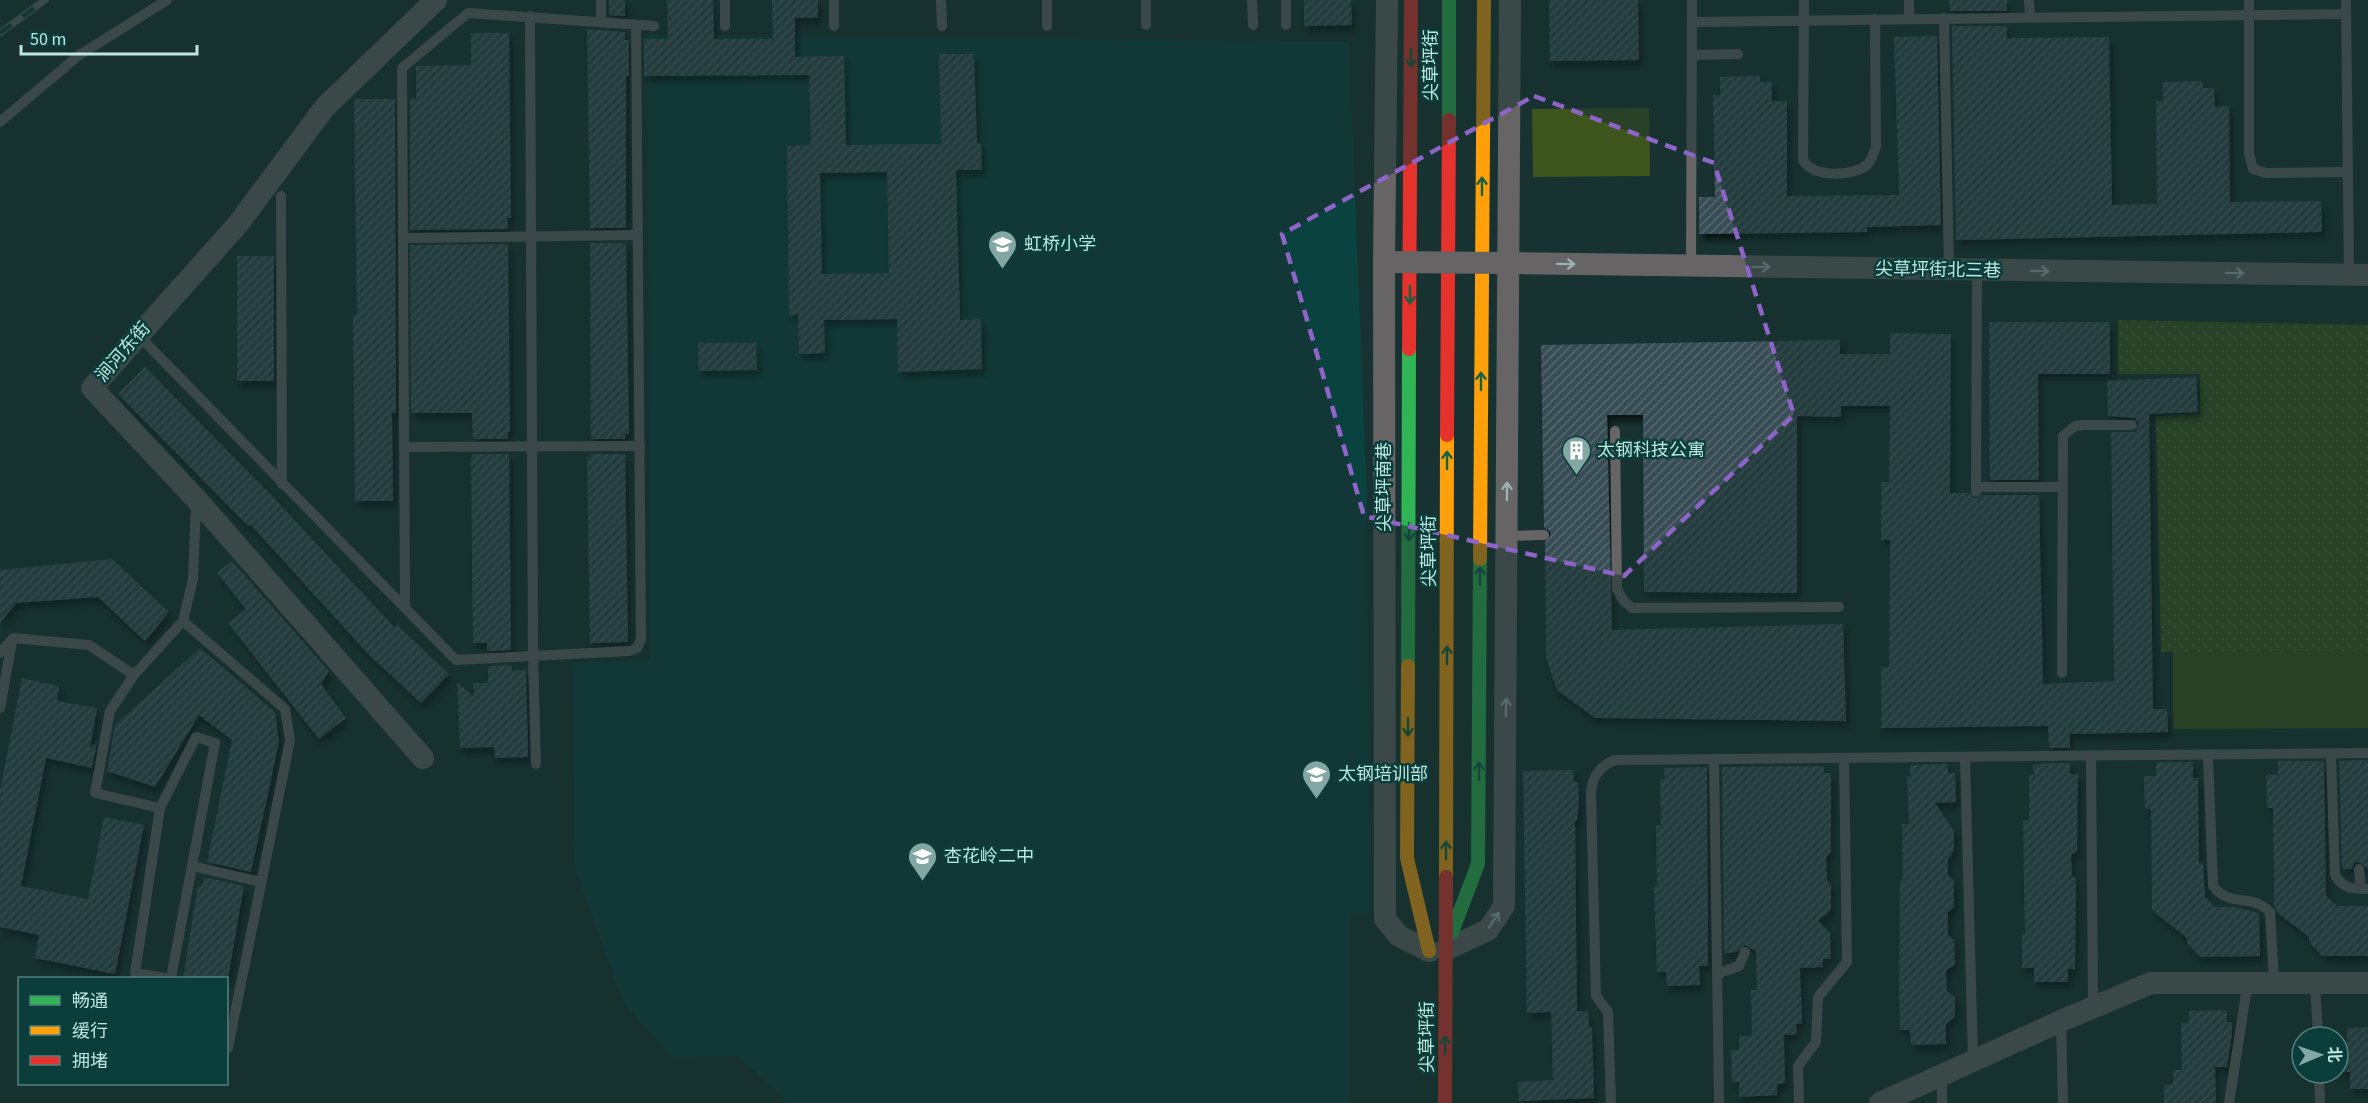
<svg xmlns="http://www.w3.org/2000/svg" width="2368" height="1103" font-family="'Source Sans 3','Noto Sans SC',sans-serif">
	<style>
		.built { fill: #09423e }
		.grass { fill: #3e561e }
		.garden { fill: url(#garden-dots) }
		.building { fill: url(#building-hatch); fill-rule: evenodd; filter: url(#shadow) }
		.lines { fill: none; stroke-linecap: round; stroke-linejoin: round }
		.lane { stroke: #676466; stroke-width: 10 }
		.street { stroke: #676466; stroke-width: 22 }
		.fast { stroke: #30b455; stroke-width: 14 }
		.slow { stroke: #ff9f0a; stroke-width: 14 }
		.jam { stroke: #e5322d; stroke-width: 14 }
		.rail-casing { stroke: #636969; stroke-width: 7 }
		.rail { stroke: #0b3e3a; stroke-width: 4.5; stroke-dasharray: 14; stroke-linecap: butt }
		.street-bridge { stroke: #676466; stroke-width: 22 }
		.oneway { stroke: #166142 }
		.oneway2 { stroke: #9bb2b0 }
		.marked { fill: none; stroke: #8f64c9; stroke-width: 4.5; stroke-dasharray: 12 8; stroke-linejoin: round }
		.labels { text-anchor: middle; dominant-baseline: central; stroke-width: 5; stroke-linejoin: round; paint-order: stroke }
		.street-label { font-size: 18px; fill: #bde6e1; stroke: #0b3e3a }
		.poi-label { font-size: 18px; fill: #bde6e1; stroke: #0b3e3a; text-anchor: start }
	</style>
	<defs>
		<pattern id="garden-dots" width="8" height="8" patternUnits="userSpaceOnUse" patternTransform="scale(1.5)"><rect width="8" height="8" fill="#3e561e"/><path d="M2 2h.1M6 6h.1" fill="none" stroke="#586e3e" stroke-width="1.8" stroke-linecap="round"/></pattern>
		<pattern id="building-hatch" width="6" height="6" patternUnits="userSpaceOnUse" patternTransform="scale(1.5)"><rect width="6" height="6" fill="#394e55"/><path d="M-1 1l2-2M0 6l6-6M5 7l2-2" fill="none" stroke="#54686d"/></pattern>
		<filter id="shadow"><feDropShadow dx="3.5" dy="6" stdDeviation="3" flood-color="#0009"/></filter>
	</defs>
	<rect width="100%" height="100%" fill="#173230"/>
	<path class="built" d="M 647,35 L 1349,42 L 1367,497 L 1370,913 L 1350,913 L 1349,1103 L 787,1103 L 778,1091 L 737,1056 L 672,1057 L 624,1004 L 575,868 L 573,663 L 650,660 Z"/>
	<g class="grass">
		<path d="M 1649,108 L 1650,176 L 1533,177 L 1532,109 Z"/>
		<path d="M 2368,651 L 2368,728 L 2173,729 L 2173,652 Z"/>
	</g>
	<path class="garden" d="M 2118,320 L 2368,325 L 2368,651 L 2161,652 L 2156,416 L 2200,414 L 2200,374 L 2118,374 Z"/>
	<g class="building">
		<path d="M 609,0 L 625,0 L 625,16 L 609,15 Z"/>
		<path d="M 667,0 L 713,0 L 714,39 L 773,39 L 772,0 L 818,0 L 818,18 L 795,18 L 795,57 L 844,56 L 846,145 L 941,144 L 939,54 L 974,54 L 977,143 L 981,143 L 982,170 L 956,170 L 960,320 L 981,319 L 982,369 L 898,372 L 897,319 L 824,320 L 825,353 L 799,354 L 798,314 L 789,315 L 787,146 L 811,145 L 809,75 L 644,76 L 644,39 L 668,39 ZM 887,172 L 889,273 L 822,274 L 820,173 Z"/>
		<path d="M 1304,0 L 1351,0 L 1352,25 L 1304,26 Z"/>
		<path d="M 1549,0 L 1638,0 L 1639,60 L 1550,61 Z"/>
		<path d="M 1949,0 L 2007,0 L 2007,11 L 1950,11 Z"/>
		<path d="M 1952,26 L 2007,26 L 2007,38 L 2109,37 L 2112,205 L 2157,204 L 2156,101 L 2163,101 L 2163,82 L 2202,81 L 2203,88 L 2214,88 L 2215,107 L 2229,106 L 2230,202 L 2321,201 L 2322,232 L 1956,240 Z"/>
		<path d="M 587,29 L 625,32 L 625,40 L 629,40 L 629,76 L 626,76 L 626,228 L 590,228 Z"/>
		<path d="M 471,33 L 509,33 L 511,218 L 507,218 L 508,229 L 410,230 L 410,99 L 416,99 L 416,66 L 471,65 Z"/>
		<path d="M 1937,36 L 1941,225 L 1867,227 L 1867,232 L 1699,234 L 1699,197 L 1715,197 L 1713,95 L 1720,95 L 1720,77 L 1760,76 L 1760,82 L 1772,82 L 1772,101 L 1787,101 L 1787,196 L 1899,195 L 1894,37 Z"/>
		<path d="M 354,99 L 395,99 L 396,413 L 392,413 L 393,501 L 355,501 L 353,315 L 357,315 Z"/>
		<path d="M 590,243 L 626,243 L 629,434 L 625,434 L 625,439 L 591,439 Z"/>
		<path d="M 508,244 L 510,432 L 508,432 L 508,439 L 473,439 L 472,413 L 411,413 L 410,245 Z"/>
		<rect x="237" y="256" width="37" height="125"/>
		<path d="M 1989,322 L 2110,322 L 2110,374 L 2038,374 L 2039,480 L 1990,480 Z"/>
		<path d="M 1890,333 L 1951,334 L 1950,493 L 1969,493 L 1975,499 L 1983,495 L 2039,495 L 2043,684 L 2114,681 L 2111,432 L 2135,432 L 2139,424 L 2135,418 L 2108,416 L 2107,381 L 2196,377 L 2198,412 L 2149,414 L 2153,709 L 2167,709 L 2168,732 L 2070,734 L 2070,748 L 2049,748 L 2048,726 L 1881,728 L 1881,667 L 1889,667 L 1890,540 L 1881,540 L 1881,482 L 1889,482 L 1890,406 L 1841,406 L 1841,417 L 1797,416 L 1797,593 L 1644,592 L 1643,415 L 1607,415 L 1612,630 L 1843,624 L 1846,721 L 1595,718 L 1557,690 L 1546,657 L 1545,542 L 1551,535 L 1550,531 L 1544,528 L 1541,345 L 1840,340 L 1840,354 L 1890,354 Z"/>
		<path d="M 698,343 L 756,343 L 757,370 L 698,371 Z"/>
		<path d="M 145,367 L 275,499 L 395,628 L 397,625 L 449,674 L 421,703 L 369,655 L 250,524 L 248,526 L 118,394 Z"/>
		<path d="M 473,454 L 509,454 L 511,650 L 487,651 L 487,643 L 473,643 L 471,458 Z"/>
		<path d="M 591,454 L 625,454 L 628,642 L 590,643 L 587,457 L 591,457 Z"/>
		<path d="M 112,559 L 169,612 L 145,641 L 98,597 L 16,603 L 0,623 L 0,570 Z"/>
		<path d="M 232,561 L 329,671 L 321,684 L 346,718 L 319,739 L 228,623 L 246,609 L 217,573 Z"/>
		<path d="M 200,648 L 275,712 L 279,742 L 251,872 L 207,862 L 232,740 L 199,715 L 155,787 L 107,771 L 115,725 Z"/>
		<path d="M 511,665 L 512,671 L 526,670 L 528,757 L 495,758 L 494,747 L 460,748 L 457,682 L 474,697 L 473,683 L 488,683 L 488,666 Z"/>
		<path d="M 22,678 L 59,686 L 57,701 L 97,708 L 90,748 L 97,742 L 92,768 L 46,758 L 21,886 L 88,899 L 104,817 L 144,825 L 115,974 L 35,958 L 39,935 L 0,927 L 0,791 Z"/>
		<path d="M 2368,760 L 2368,869 L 2359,862 L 2354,863 L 2352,869 L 2342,869 L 2339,761 Z"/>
		<path d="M 2278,761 L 2324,761 L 2326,896 L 2337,906 L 2368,906 L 2368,956 L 2322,956 L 2309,942 L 2309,937 L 2278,913 L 2274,906 L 2273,808 L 2267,808 L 2266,775 L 2278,775 Z"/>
		<path d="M 2156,762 L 2193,762 L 2193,778 L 2198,778 L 2199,863 L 2203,863 L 2205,897 L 2215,907 L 2235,907 L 2259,913 L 2260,956 L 2200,957 L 2187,943 L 2187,938 L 2152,910 L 2151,809 L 2145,809 L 2144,776 L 2156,776 Z"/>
		<path d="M 2049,763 L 2070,763 L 2070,774 L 2078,774 L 2077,851 L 2071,855 L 2072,876 L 2076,878 L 2075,969 L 2068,969 L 2068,982 L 2034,982 L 2034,968 L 2022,968 L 2022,935 L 2025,935 L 2023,820 L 2029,820 L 2029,775 L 2034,775 L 2033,765 Z"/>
		<path d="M 1948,764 L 1948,773 L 1955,773 L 1956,802 L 1935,803 L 1954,831 L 1954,851 L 1948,859 L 1948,875 L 1954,881 L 1954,907 L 1948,912 L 1948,935 L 1954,940 L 1955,965 L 1946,970 L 1947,991 L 1955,997 L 1955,1016 L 1946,1024 L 1946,1044 L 1911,1045 L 1910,1030 L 1900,1030 L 1899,993 L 1900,881 L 1903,880 L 1902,824 L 1909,824 L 1907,776 L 1910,776 L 1910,765 Z"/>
		<path d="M 1824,766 L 1824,773 L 1831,773 L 1831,852 L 1826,857 L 1827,881 L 1831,884 L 1831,910 L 1818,921 L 1830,933 L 1831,959 L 1823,959 L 1823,967 L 1800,968 L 1802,1024 L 1796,1024 L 1797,1034 L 1784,1035 L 1785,1083 L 1777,1084 L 1777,1095 L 1739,1097 L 1739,1082 L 1732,1082 L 1731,1050 L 1739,1050 L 1739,1036 L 1752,1036 L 1751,990 L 1757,990 L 1756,951 L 1745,945 L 1737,952 L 1724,953 L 1722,767 Z"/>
		<path d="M 1707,767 L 1708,966 L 1699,966 L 1700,985 L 1667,986 L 1666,972 L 1657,972 L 1655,914 L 1654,886 L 1657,886 L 1656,825 L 1661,825 L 1660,779 L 1665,779 L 1664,768 Z"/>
		<path d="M 1573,770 L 1574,782 L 1578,782 L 1579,801 L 1577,821 L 1575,821 L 1577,1011 L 1588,1011 L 1589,1027 L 1592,1027 L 1594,1098 L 1519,1101 L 1518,1082 L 1553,1080 L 1551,1012 L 1527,1013 L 1523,771 Z"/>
		<path d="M 204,877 L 244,886 L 228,978 L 183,978 L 198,886 L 202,887 Z"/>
		<path d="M 2227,1010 L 2227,1022 L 2232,1022 L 2232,1033 L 2227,1067 L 2215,1067 L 2216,1103 L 2164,1103 L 2164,1085 L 2173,1084 L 2173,1070 L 2182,1070 L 2181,1023 L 2189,1023 L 2189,1011 Z"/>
		<path d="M 2368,1027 L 2368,1089 L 2350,1089 L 2350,1072 L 2338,1072 L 2338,1042 L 2347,1042 L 2347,1028 Z"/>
	</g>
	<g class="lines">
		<g class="lane">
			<path d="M 601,0 L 601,22"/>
			<path d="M 725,0 L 725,26"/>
			<path d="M 834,0 L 834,26"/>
			<path d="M 941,0 L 942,26"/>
			<path d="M 1047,0 L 1047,26"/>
			<path d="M 1146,0 L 1146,25"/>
			<path d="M 1252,0 L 1253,25"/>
			<path d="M 1286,0 L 1286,25"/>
			<path d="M 1804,0 L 1803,160 C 1812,178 1854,177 1868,164 C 1872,159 1874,153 1876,147 L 1875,19"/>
			<path d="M 1909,0 L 1909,19"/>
			<path d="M 2029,0 L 2030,17"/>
			<path d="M 2249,0 L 2249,153 L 2253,169 L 2266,173 L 2348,172"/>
			<path d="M 2346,0 L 2349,275"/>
			<path d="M 530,16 L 533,656 L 536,764"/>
			<path d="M 1944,18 L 1949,270"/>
			<path d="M 1692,22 L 2346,14"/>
			<path d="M 1692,55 L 1738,54"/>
			<path d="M 0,122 L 78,56 L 167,0"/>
			<path d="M 281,196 L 282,484"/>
			<path d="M 403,238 L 638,235"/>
			<path d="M 1691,266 L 1692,0"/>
			<path d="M 138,335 L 456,660 L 630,651 L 637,648 L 641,639 L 636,25"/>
			<path d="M 1615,431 L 1617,589 L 1623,600 L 1632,608 L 1839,607"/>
			<path d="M 404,447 L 640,446"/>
			<path d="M 1976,487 L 2062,487"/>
			<path d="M 1976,492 L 1977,271"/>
			<path d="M 1507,536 L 1544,535"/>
			<path d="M 405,608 L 402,68 L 468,13 L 654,26"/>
			<path d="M 183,621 L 285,709 L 290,740 L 228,1048"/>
			<path d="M 0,653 L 13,638 L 89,645 L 134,675"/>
			<path d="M 2062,673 L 2063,436 L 2075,426 L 2082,425 L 2132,425"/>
			<path d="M 0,708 L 12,641"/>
			<path d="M 2331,754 L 2335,875 C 2343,889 2353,889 2368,889"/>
			<path d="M 2208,755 L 2213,886 C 2231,909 2250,892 2270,912 L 2274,981"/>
			<path d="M 2091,756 L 2093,1006"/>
			<path d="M 1965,757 L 1973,1060"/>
			<path d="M 1714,759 L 1719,1103"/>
			<path d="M 160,808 L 95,793 L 110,711 L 134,675 L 183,621 L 193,579 L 196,504"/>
			<path d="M 192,866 L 261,882"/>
			<path d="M 2359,869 L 2361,889"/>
			<path d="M 1717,974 L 1739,966 L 1745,952"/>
			<path d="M 165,978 L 135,973 L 160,808 L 196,737 L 215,743 L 171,978"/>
			<path d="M 2315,983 L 2318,1037"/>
			<path d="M 2061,1021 L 2063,1103"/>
			<path d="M 2319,1073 L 2320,1103"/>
			<path d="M 1942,1075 L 1942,1103"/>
			<path d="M 1611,1103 L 1608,1012 L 1596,996 L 1591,794 C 1592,777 1599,766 1615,760 L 2368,753"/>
			<path d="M 1799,1103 L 1798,1066 L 1816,1042 L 1818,997 L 1847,962 L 1844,758"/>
			<path d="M 2229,1103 L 2248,981"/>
		</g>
		<g class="street">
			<path d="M 1387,0 L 1384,262 L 1385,919 L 1399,936 L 1429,951"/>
			<path d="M 1508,263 L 2368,275"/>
			<path d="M 423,758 L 197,500 L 92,388 L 238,224 L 325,107 L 436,0"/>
			<path d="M 1445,950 L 1488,930 L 1504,906 L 1510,0"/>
			<path d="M 1880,1103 L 2061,1021 L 2151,983 L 2368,983"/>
		</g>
		<g class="fast">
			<path d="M 1449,120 L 1449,0"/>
			<path d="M 1408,666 L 1409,349"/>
			<path d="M 1452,932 L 1478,864 L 1480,559"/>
		</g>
		<g class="slow">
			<path d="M 1480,559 L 1484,0"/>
			<path d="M 1408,666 L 1407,858 L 1429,951"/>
			<path d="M 1446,877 L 1447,435"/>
		</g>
		<g class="jam">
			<path d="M 1409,349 L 1411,0"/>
			<path d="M 1447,435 L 1449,120"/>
			<path d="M 1445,1103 L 1446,877"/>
		</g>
		<defs>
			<path id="rail" d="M 0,33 L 45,0"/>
		</defs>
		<use href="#rail" class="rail-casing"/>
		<use href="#rail" class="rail"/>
		<path class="street-bridge" d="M 1384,262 L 1508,263"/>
	</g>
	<defs><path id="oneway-shaft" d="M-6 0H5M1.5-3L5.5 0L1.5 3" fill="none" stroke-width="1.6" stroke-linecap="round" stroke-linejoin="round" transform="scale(1.5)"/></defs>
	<g class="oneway">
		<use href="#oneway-shaft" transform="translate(1411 58) rotate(90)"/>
		<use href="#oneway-shaft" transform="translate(1482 186) rotate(-90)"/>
		<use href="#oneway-shaft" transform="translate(1410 295) rotate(90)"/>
		<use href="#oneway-shaft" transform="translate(1481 381) rotate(-90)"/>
		<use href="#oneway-shaft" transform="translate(1447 460) rotate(-90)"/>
		<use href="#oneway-shaft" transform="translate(1409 532) rotate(90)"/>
		<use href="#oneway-shaft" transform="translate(1480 576) rotate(-90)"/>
		<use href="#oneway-shaft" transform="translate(1447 655) rotate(-90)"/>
		<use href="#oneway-shaft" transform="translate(1408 727) rotate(90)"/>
		<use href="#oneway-shaft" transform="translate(1479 771) rotate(-90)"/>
		<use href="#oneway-shaft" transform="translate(1446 850) rotate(-90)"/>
		<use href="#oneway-shaft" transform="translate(1445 1045) rotate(-90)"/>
	</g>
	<g class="oneway2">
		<use href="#oneway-shaft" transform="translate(1566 264) rotate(1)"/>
		<use href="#oneway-shaft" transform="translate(1761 267) rotate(1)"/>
		<use href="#oneway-shaft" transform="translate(2040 271) rotate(1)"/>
		<use href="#oneway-shaft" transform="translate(2235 273) rotate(1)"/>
		<use href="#oneway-shaft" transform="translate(1507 491) rotate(-90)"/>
		<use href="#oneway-shaft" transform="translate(1506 707) rotate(-89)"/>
		<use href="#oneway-shaft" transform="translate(1494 920) rotate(-56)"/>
	</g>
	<path d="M0 0H2368V1103H0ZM 1534,96 L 1714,163 L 1794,415 L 1624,576 L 1364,516 L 1282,234 Z" fill="#173230" fill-opacity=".55" fill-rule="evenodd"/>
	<path class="marked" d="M 1534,96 L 1714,163 L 1794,415 L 1624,576 L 1364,516 L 1282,234 Z"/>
	<defs>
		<symbol id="school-pin" viewBox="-11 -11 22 30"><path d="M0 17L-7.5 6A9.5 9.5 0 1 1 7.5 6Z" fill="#83a7a3" stroke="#0b3e3a"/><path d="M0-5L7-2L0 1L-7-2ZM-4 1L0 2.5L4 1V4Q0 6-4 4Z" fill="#fff"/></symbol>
		<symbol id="building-pin" viewBox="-11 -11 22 30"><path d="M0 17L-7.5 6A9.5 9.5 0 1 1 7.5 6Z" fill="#83a7a3" stroke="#0b3e3a"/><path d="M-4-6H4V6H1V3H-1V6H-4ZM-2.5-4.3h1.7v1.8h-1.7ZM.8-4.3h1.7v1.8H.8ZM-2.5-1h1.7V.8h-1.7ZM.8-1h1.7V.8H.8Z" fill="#fff"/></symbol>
	</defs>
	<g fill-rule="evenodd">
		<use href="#school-pin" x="986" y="228" width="33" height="45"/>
		<use href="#building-pin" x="1560" y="434" width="33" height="45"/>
		<use href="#school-pin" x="1300" y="758" width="33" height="45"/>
		<use href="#school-pin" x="906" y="840" width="33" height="45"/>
	</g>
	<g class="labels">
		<g class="street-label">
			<text transform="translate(1431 65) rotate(-90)">尖草坪街</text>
			<text transform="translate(1938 270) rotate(1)">尖草坪街北三巷</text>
			<text transform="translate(123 352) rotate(-49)">涧河东街</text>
			<text transform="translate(1384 487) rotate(-90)">尖草坪南巷</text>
			<text transform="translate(1429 551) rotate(-90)">尖草坪街</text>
			<text transform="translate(1427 1037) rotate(-90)">尖草坪街</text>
		</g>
		<g class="poi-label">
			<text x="1024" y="244">虹桥小学</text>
			<text x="1597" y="450">太钢科技公寓</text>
			<text x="1338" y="774">太钢培训部</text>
			<text x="944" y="856">杏花岭二中</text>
		</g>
	</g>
	<rect x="18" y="977" width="210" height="108" fill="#0b3e3a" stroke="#52817d" stroke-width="1.5"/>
	<rect x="30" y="996" width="30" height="9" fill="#30b455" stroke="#52817d" stroke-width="1.5"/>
	<text x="72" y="1007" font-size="18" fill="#bde6e1">畅通</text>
	<rect x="30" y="1026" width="30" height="9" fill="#ff9f0a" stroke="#52817d" stroke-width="1.5"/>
	<text x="72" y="1037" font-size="18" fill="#bde6e1">缓行</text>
	<rect x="30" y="1056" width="30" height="9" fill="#e5322d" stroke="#52817d" stroke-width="1.5"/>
	<text x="72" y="1067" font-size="18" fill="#bde6e1">拥堵</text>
	<g transform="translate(2320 1055) rotate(88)"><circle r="28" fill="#0b3e3a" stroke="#52817d" stroke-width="1.5"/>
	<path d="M0-4.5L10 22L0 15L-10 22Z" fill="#83a7a3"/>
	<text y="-9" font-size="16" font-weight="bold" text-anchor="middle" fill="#bde6e1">北</text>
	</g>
	<path d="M21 45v9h176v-9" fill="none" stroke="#bde6e1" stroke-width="3"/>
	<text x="30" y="45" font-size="18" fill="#bde6e1" stroke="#0b3e3a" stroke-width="4.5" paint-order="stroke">50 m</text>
</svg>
